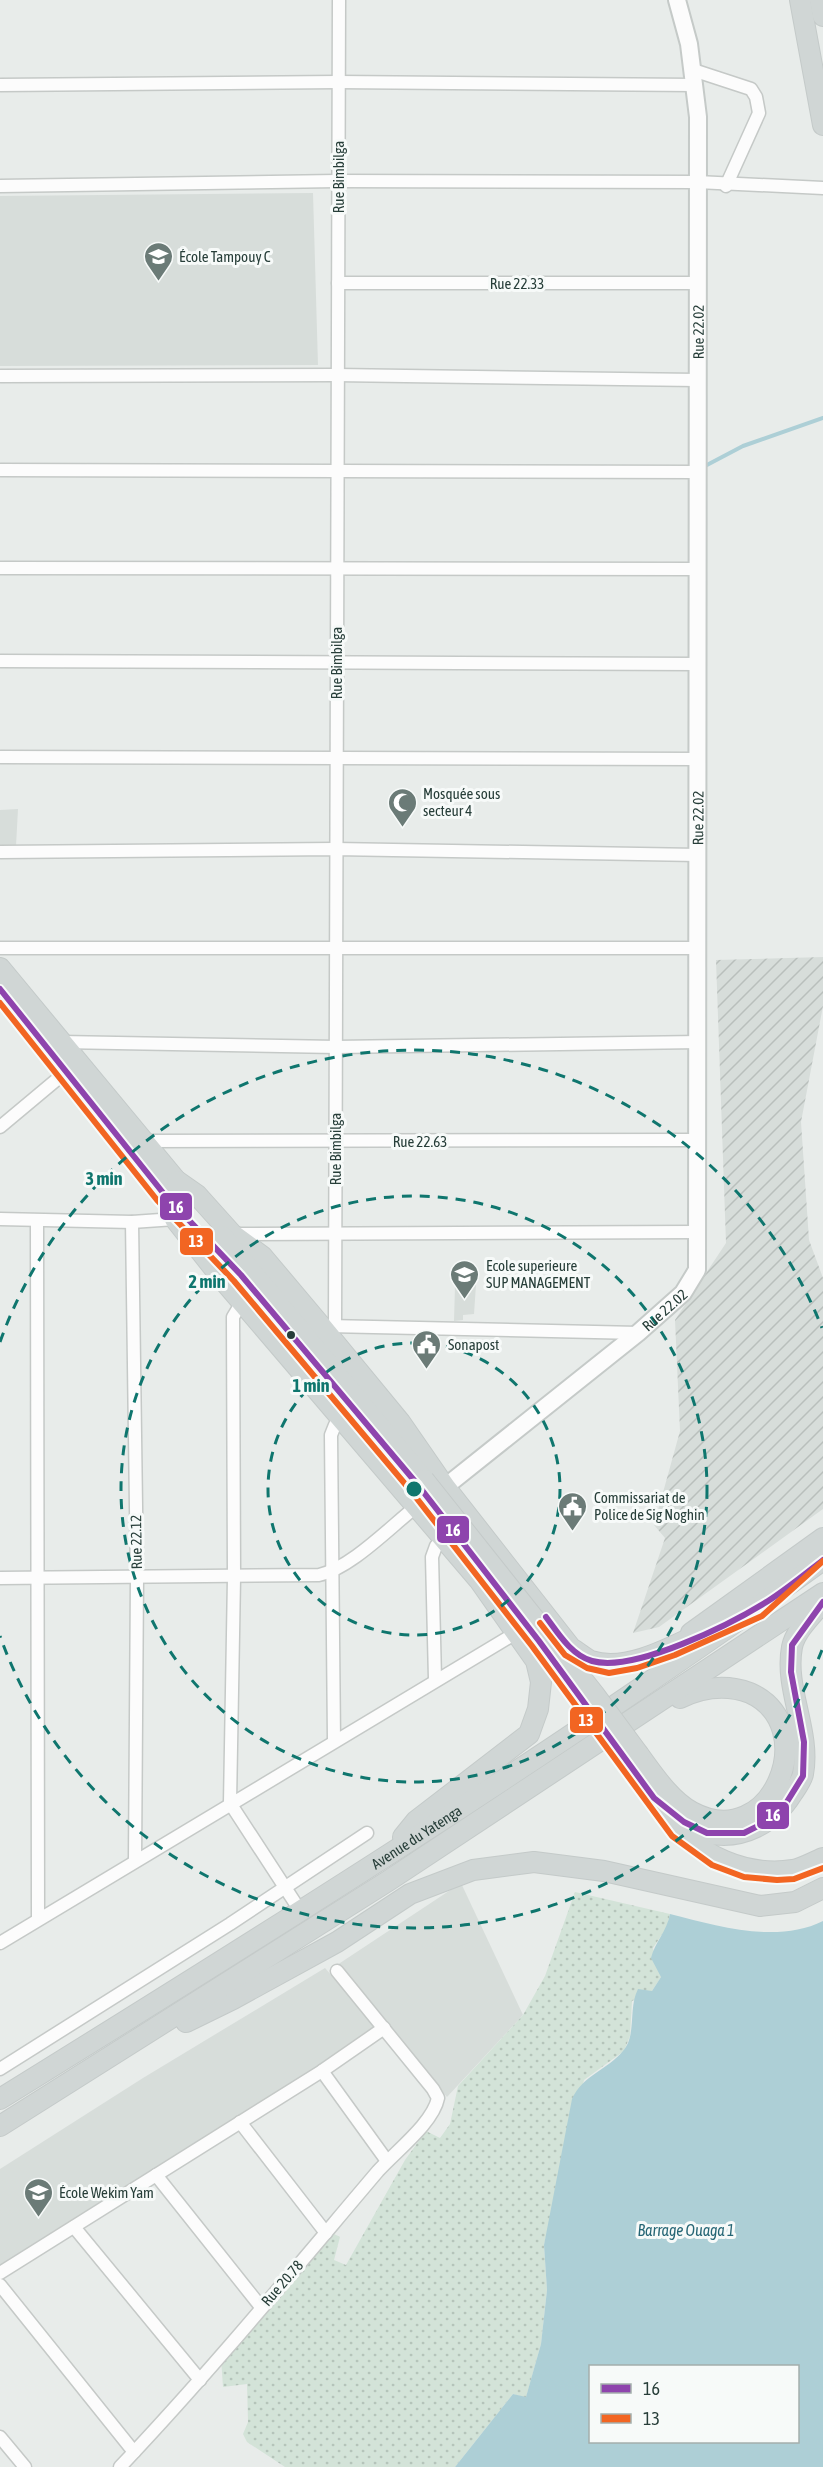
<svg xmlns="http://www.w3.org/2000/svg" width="823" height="2467" font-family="'Asap Condensed',sans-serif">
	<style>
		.built { fill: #d7ddda }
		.industrial { fill: url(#industrial-furrows) }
		.green { fill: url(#green-dots) }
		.water { fill: #adcfd6; fill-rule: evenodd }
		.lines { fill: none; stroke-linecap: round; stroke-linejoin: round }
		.stream { stroke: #adcfd6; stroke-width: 4 }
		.street-casing { stroke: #c5c9c7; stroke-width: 15 }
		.secondary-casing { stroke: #c5cac8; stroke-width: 20 }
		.primary-casing { stroke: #c4cac9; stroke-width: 22 }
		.street { stroke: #fcfcfc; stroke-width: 12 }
		.secondary { stroke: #fcfcfc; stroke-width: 16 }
		.primary { stroke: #d0d6d5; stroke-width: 20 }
		.primary-bridge-casing { stroke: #c4cac9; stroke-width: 22; stroke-linecap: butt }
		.primary-bridge { stroke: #d0d6d5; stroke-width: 20 }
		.bus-1-casing { stroke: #f7faf9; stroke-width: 10 }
		.bus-2-casing { stroke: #f7faf9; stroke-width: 10 }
		.bus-1 { stroke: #8e44ad; stroke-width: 6 }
		.bus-2 { stroke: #f26522; stroke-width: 6 }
		.ring { fill: none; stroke: #0f766e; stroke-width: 3; stroke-dasharray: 10 8 }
		.bus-dot { fill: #273e39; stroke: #f7faf9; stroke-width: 2 }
		.labels { text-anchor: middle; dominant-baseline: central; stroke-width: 6; stroke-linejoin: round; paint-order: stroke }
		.street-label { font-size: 15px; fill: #273e39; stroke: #f7faf9 }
		.poi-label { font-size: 15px; fill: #273e39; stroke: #f7faf9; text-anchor: start }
		.water-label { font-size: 16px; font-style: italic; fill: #266675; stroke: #f7faf9 }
		.centre { fill: #0f766e; stroke: #f7faf9; stroke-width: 3 }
		.ring-label { font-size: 18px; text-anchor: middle; font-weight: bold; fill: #0f766e; stroke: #f7faf9; stroke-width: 6; stroke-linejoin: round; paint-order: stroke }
		.line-badge { stroke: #f7faf9; stroke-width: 2 }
		.badge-label { font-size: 16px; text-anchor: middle; font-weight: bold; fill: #fff }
	</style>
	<defs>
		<pattern id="industrial-furrows" width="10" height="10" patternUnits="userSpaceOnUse" patternTransform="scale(1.5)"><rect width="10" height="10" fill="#d7ddda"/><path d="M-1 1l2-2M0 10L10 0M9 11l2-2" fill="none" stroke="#b9bfbc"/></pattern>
		<pattern id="green-dots" width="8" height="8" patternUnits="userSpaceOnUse" patternTransform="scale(1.5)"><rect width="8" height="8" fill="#d3e3d8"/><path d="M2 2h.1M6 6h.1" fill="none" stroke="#b5c4ba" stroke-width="1.8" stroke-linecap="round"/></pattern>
	</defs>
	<rect width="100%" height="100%" fill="#e8ecea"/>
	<g class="built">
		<path d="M 313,193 L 318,365 L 0,366 L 0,196 Z"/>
		<path d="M 18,809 L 16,846 L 0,845 L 0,810 Z"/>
		<path d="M 476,1285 L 474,1314 L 463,1315 L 463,1320 L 454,1321 L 455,1286 Z"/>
		<path d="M 461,1883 L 523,2015 L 447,2097 L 337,1965 Z"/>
		<path d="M 325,1968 L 379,2030 L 0,2266 L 0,2169 L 143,2078 Z"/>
	</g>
	<path class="industrial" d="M 823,957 L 823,1006 L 801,1122 L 809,1240 L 823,1278 L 823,1509 L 659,1627 L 633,1633 L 665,1538 L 654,1525 L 680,1431 L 675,1320 L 726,1243 L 716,960 Z"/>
	<path class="green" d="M 575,1892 L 670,1914 L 667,1927 L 653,1948 L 661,1977 L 652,1991 L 632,2001 L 630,2036 L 624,2051 L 584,2080 L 544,2245 L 547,2290 L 541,2344 L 526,2398 L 513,2394 L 455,2467 L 285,2467 L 247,2442 L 243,2434 L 248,2422 L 247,2384 L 223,2387 L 221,2358 L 332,2233 L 340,2237 L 334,2260 L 346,2265 L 405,2160 L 426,2131 L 440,2138 L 450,2124 L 458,2086 L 523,2015 L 545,1976 Z"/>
	<path class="water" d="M 670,1914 C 717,1926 777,1944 823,1921 L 823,2467 L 455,2467 L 513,2394 L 526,2397 L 541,2344 L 547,2290 L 544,2245 L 572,2099 C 583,2075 607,2070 623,2051 C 637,2035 628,2008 638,1989 L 652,1991 L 661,1977 L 651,1958 C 655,1942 667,1931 670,1914 ZM 798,2366 L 798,2442 L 590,2442 L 590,2366 Z"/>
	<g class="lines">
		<path class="stream" d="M 705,466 L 743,446 L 823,418"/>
		<defs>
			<g id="street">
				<path d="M 693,70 L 751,89 L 756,97 L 759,113 L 726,186"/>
				<path d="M 0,85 L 338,82 L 695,85"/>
				<path d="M 0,186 L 337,181 L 697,182 L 823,188"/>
				<path d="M 338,283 L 697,283"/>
				<path d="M 0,376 L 336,375 L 697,380"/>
				<path d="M 0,470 L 697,472"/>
				<path d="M 0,568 L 697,569"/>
				<path d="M 0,661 L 698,664"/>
				<path d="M 0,757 L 699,759"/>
				<path d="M 0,852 L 335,849 L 698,855"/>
				<path d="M 0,948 L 699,948"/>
				<path d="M 61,1042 L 336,1047 L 699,1042"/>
				<path d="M 0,1127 L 67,1071"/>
				<path d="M 142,1141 L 697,1140"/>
				<path d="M 0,1219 L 132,1222 L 175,1219"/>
				<path d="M 37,1221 L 38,1919"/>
				<path d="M 132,1222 L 137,1577 L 135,1861"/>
				<path d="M 234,1234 L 697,1232"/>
				<path d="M 242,1302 L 233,1317 L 234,1578 L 230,1803 L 301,1912"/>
				<path d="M 328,1326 L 638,1333"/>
				<path d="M 335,1326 L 339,0"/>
				<path d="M 0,1578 L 319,1575 C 351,1568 390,1527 417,1506"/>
				<path d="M 435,1679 L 432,1557 L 436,1546 L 443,1539"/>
				<path d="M 334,1740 L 331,1435 L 335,1425 L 342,1418"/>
				<path d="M 0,1943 L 516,1633"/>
				<path d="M 0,2069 L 230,1924 L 367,1833"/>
				<path d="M 322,2071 L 387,2161"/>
				<path d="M 240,2122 L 326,2233"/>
				<path d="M 156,2175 L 261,2307"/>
				<path d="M 74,2227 L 200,2380"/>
				<path d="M 0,2273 L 322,2071 L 384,2028"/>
				<path d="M 0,2285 L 134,2452"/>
				<path d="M 0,2437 L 25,2467"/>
				<path d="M 120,2467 C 210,2372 294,2270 378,2171 C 396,2151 433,2123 438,2098 L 433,2089 L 337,1971"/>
			</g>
			<g id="secondary">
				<path id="s1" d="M 417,1506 L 445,1487 L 638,1333 L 683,1293 L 697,1270 L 698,117 L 689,44 L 677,0"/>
			</g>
			<g id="primary">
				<path d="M 800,0 L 823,125"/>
				<path d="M 820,0 L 823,16"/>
				<path d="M 0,968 L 184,1190"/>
				<path d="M 65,1068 L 172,1202"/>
				<path d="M 177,1181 L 197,1195 L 232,1234 L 262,1256 L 321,1326 L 400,1422 L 445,1487 L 571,1648 C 578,1652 585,1658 591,1661 C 628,1673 675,1645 707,1630"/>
				<path d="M 164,1194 L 175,1219 L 224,1281 L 479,1580 L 536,1661 L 541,1682 L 538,1709 L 529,1734 L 416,1821 L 403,1837"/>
				<path d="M 222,1236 L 424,1480"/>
				<path d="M 691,1633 L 823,1538"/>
				<path d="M 639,1755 C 653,1774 670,1800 692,1812 C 772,1855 823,1726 750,1693 C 726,1684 703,1687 680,1698"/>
				<path d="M 654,1798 C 669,1810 688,1829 707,1833 C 742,1841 774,1823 792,1794 C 796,1788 802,1780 803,1774 C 811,1731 784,1689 792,1647 C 795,1631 813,1614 823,1602"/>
				<path d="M 671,1819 C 698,1856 746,1877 793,1870 C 803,1868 813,1862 823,1858"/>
				<path d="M 186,2022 L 233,1999 L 337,1942 L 410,1894 L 473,1870 L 534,1862 L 604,1871 L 760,1906 L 795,1902 L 823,1888"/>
				<path id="s2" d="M 0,2099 C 279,1926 557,1752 823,1560"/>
				<path d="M 0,2126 L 388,1881 L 823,1593"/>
			</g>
		</defs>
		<use href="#street" class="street-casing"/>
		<use href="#secondary" class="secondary-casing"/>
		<use href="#primary" class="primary-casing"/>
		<use href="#street" class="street"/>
		<use href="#secondary" class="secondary"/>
		<use href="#primary" class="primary"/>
		<defs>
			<path id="primary-bridge" d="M 424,1480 L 594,1694 L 639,1755"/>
		</defs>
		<use href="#primary-bridge" class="primary-bridge-casing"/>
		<use href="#primary-bridge" class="primary-bridge"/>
		<defs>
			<g id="bus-1">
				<path d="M 0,989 L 164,1194 L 241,1275 L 418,1485 L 539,1641 L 654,1798 L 684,1822 L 707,1833 L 744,1833 L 766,1822 L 785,1805 L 803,1776 L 804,1742 L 791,1672 L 792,1645 L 823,1602"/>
				<path d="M 546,1617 C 558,1633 571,1655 592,1661 C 634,1673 731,1624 768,1601 C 787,1589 805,1574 823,1560"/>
			</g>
			<g id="bus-2">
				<path d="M 0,1003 L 157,1200 L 234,1281 L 411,1491 L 532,1646 L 672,1836 L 712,1865 L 744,1877 L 777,1880 L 794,1879 L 823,1868"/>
				<path d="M 540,1623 L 565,1655 L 587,1668 L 609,1673 L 637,1668 L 675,1655 L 762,1616 L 823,1561"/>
			</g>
		</defs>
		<use href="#bus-1" class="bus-1-casing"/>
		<use href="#bus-2" class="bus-2-casing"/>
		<use href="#bus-1" class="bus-1"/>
		<use href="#bus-2" class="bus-2"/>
	</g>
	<g class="ring">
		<circle cx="414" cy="1489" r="146"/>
		<circle cx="414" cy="1489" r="293"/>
		<path d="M822 1650A439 439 0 0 1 0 1636M0 1342A439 439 0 0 1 822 1328"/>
	</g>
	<defs>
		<symbol id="school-pin" viewBox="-11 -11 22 30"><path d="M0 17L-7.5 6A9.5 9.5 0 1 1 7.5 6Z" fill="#6b7b77" stroke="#f7faf9"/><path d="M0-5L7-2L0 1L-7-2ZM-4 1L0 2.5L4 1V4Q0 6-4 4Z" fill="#fff"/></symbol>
		<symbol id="mosque-pin" viewBox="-11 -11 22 30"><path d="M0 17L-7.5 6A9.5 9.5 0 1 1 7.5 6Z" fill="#6b7b77" stroke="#f7faf9"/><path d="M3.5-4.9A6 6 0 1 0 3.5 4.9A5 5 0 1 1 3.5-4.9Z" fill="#fff"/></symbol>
		<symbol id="university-pin" viewBox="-11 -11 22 30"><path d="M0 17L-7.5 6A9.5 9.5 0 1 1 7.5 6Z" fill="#6b7b77" stroke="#f7faf9"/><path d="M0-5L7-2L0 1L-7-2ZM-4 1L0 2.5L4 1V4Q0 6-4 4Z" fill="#fff"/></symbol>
		<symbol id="civic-pin" viewBox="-11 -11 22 30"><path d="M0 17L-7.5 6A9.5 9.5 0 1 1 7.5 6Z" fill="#6b7b77" stroke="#f7faf9"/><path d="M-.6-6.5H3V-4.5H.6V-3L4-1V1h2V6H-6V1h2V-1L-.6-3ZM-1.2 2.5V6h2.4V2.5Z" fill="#fff"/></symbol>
	</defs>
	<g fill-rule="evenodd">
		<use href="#school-pin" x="142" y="240" width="33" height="45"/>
		<use href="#mosque-pin" x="386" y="786" width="33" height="45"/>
		<use href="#university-pin" x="448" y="1258" width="33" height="45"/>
		<use href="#civic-pin" x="410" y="1328" width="33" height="45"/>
		<use href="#civic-pin" x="556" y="1490" width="33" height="45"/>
		<use href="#school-pin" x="22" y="2176" width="33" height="45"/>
	</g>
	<circle class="bus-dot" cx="291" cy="1335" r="5"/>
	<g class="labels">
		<g class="street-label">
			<text transform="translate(338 177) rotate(-90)">Rue Bimbilga</text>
			<text x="517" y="283">Rue 22.33</text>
			<text stroke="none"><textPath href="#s1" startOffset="1306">Rue 22.02</textPath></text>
			<text transform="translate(336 663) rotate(-90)">Rue Bimbilga</text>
			<text stroke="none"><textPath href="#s1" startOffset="820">Rue 22.02</textPath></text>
			<text x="420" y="1141">Rue 22.63</text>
			<text transform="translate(335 1149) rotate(-90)">Rue Bimbilga</text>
			<text stroke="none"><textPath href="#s1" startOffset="316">Rue 22.02</textPath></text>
			<text transform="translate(136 1542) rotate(-91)">Rue 22.12</text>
			<text stroke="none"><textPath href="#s2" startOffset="492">Avenue du Yatenga</textPath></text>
			<text transform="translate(282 2283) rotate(-49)">Rue 20.78</text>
		</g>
		<g class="poi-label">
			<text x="179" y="256">École Tampouy C</text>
			<text x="423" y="793">Mosquée sous<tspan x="423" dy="17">secteur 4</tspan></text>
			<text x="486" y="1265">Ecole superieure<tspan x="486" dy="17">SUP MANAGEMENT</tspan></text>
			<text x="448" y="1344">Sonapost</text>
			<text x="594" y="1497">Commissariat de<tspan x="594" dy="17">Police de Sig Noghin</tspan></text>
			<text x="59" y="2192">École Wekim Yam</text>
		</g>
		<g class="water-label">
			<text x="686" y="2230">Barrage Ouaga 1</text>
		</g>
	</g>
	<circle cx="414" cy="1489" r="9" class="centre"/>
	<g class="ring-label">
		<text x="104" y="1185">3 min</text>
		<text x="207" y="1288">2 min</text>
		<text x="311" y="1392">1 min</text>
	</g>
	<g class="line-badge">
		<rect x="159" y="1192" width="34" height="29" rx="6" fill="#8e44ad"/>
		<rect x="179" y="1227" width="35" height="29" rx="6" fill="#f26522"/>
		<rect x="436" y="1515" width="34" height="29" rx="6" fill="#8e44ad"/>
		<rect x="569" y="1706" width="35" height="28" rx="6" fill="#f26522"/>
		<rect x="756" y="1801" width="34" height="29" rx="6" fill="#8e44ad"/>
	</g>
	<g class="badge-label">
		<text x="176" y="1213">16</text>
		<text x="196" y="1247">13</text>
		<text x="453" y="1536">16</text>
		<text x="586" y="1726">13</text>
		<text x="773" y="1821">16</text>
	</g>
	<rect x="589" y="2365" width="210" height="78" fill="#f7faf9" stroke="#a4afac" stroke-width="1.5"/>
	<rect x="601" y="2384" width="30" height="9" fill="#8e44ad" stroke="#a4afac" stroke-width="1.5"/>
	<text x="643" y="2395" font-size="18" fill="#273e39">16</text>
	<rect x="601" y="2414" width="30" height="9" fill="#f26522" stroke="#a4afac" stroke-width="1.5"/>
	<text x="643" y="2425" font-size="18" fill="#273e39">13</text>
</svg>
